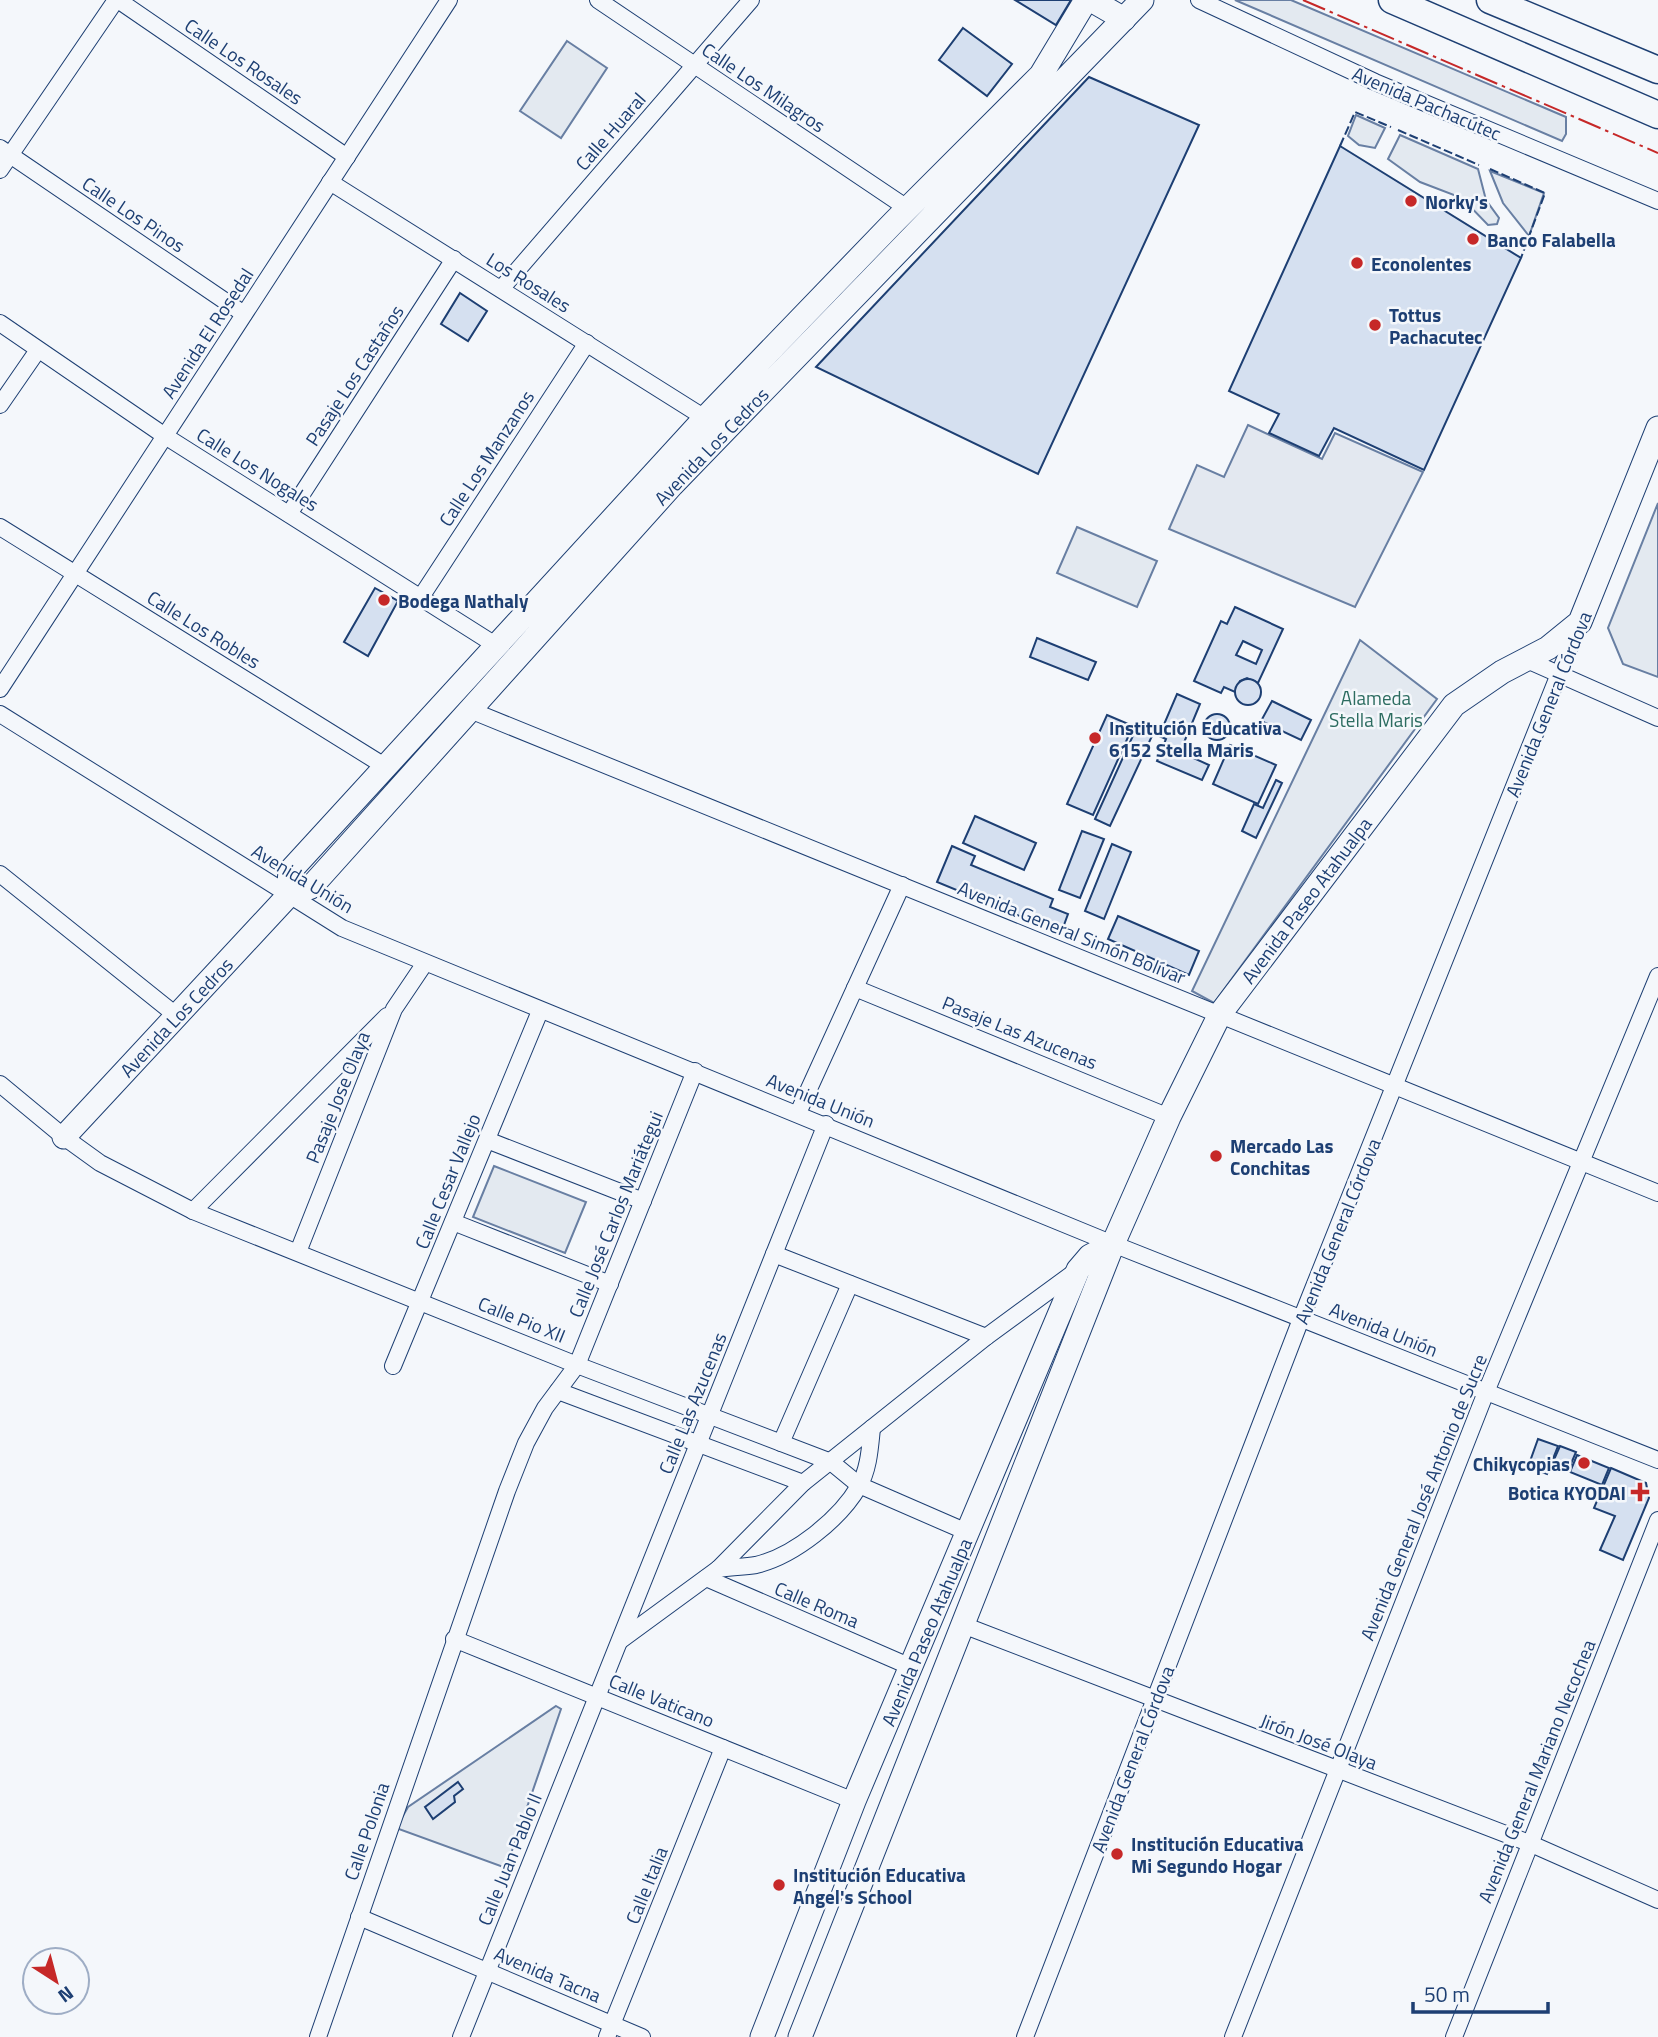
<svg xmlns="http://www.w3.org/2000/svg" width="1658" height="2037" font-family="'Titillium Web',sans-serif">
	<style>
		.green { fill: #e3e9f0; stroke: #687fa3; stroke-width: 2 }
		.parking { fill: #e3e8f0; stroke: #687fa3; stroke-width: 2 }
		.building { fill: #d5e0f0; stroke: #1d3f73; stroke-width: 2; fill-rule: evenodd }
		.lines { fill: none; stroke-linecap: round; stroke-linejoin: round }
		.street-casing { stroke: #1d3f73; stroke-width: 18 }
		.secondary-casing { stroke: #1d3f73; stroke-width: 25 }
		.primary-casing { stroke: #1d3f73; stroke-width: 29 }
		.street { stroke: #f4f7fb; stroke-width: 16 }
		.secondary { stroke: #f4f7fb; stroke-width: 23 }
		.primary { stroke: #f4f7fb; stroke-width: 26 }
		.fence { stroke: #1d3f73; stroke-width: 2; stroke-dasharray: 9 3.5; stroke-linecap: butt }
		.power { stroke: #c62828; stroke-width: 2; stroke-dasharray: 24 5 3.5 5; stroke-linecap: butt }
		.poi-dot { fill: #c62828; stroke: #f4f7fb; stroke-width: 2.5 }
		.labels { text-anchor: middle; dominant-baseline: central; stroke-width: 5; stroke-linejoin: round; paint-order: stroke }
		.street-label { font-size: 19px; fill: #1d3f73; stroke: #f4f7fb }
		.poi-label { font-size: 19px; font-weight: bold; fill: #1d3f73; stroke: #f4f7fb; text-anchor: start }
		.park-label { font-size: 19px; fill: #2c6c60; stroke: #f4f7fb }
	</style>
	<rect width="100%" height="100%" fill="#f4f7fb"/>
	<g class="green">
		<path d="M 1235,0 L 1291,0 L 1566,117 L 1566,134 L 1562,141 Z"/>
		<path d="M 567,41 L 607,68 L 561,138 L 520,111 Z"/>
		<path d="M 1356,115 L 1385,128 L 1375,148 L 1359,145 L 1348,136 Z"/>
		<path d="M 1400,135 L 1478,169 L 1486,200 L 1499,218 L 1497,224 L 1488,225 L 1462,198 L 1420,182 L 1388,159 Z"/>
		<path d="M 1490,171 L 1544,193 L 1529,236 L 1503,203 Z"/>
		<path d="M 1658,503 L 1658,677 L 1623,664 L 1608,628 Z"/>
		<path d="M 1077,527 L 1157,561 L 1137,607 L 1057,573 Z"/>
		<path d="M 1360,640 L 1437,699 L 1214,1003 L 1192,991 Z"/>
		<path d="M 494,1166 L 586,1202 L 565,1253 L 473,1217 Z"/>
		<path d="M 556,1706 L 561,1709 L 506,1868 L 396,1828 L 408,1807 Z"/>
	</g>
	<path class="parking" d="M 1248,425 L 1322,459 L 1335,433 L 1423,472 L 1355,607 L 1169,529 L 1197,465 L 1224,477 Z"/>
	<g class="building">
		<path d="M 1015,0 L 1071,0 L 1056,25 Z"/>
		<path d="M 963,28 L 1012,64 L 987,96 L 939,60 Z"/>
		<path d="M 1089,77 L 1199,125 L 1038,474 L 816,367 Z"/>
		<path d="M 1340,146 L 1521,258 L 1424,470 L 1334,428 L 1319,456 L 1269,433 L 1279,414 L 1229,391 Z"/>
		<path d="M 460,293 L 487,311 L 468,341 L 441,324 Z"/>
		<path d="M 375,588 L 398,601 L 368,656 L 344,642 Z"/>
		<path d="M 1235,607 L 1283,629 L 1258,683 L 1247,678 L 1240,681 L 1235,692 L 1224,687 L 1221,693 L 1194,681 L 1221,621 L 1227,624 ZM 1243,641 L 1262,650 L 1256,664 L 1236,655 Z"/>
		<path d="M 1037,638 L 1096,662 L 1088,680 L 1030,657 Z"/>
		<circle cx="1248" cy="692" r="13"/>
		<path d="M 1177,694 L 1200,704 L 1180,752 L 1209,765 L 1202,780 L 1157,761 L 1166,739 L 1159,736 Z"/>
		<path d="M 1272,701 L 1311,720 L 1301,740 L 1261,721 Z"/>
		<circle cx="1217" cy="727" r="13"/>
		<path d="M 1107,715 L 1133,726 L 1093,815 L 1067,804 Z"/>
		<path d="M 1136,729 L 1152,736 L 1110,826 L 1095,819 Z"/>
		<path d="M 1230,745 L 1276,765 L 1258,804 L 1213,784 Z"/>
		<path d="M 1276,780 L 1282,783 L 1256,838 L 1242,831 L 1254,804 L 1263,808 Z"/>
		<path d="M 975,816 L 1036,843 L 1024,870 L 963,843 Z"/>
		<path d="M 1082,831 L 1104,839 L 1080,898 L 1059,890 Z"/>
		<path d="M 1112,844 L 1131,852 L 1104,919 L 1085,911 Z"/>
		<path d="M 952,846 L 975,856 L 971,865 L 1053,899 L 1050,907 L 1068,914 L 1061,933 L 937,882 Z"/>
		<path d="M 1118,916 L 1199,951 L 1189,975 L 1108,939 Z"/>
		<path d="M 1538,1439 L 1558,1446 L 1547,1474 L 1528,1467 Z"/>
		<path d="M 1560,1446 L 1576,1452 L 1568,1471 L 1552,1464 Z"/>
		<path d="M 1577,1455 L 1609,1468 L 1602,1485 L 1570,1472 Z"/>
		<path d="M 1611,1468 L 1646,1483 L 1649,1498 L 1623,1560 L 1600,1550 L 1615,1516 L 1594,1508 Z"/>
		<path d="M 458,1782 L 463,1789 L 454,1796 L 455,1802 L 433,1819 L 425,1807 Z"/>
	</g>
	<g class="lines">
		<defs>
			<g id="street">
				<path d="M 118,0 L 347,157"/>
				<path d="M 598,0 L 907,208"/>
				<path d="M 1199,0 L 1375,82 L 1658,201"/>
				<path d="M 0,148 L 244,314"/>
				<path d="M 0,170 L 116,0"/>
				<path d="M 330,182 L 705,418"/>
				<path d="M 501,289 L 751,0"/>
				<path d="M 0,323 L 165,436 L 497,646"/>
				<path d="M 0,405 L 38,350"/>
				<path d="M 289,514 L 454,259"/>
				<path d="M 0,527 L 386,767"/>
				<path d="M 421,597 L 587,343"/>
				<path d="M 1527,660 L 1658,718"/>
				<path d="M 0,689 L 449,0"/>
				<path d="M 470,710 L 1658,1193"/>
				<path d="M 0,714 L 342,928 L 1113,1244 L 1658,1460"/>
				<path d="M 0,874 L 177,1016"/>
				<path d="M 855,988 L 1169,1117"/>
				<path d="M 0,1084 L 64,1137 L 100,1163 L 193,1211 L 577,1365 L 831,1462 L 859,1485 L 967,1532"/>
				<path d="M 798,1113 L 902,885"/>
				<path d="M 487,1140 L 643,1201"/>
				<path d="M 193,1211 L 387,1016"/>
				<path d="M 453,1222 L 610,1284"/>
				<path d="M 298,1252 L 394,1009 L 425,963"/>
				<path d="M 774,1254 L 986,1337"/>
				<path d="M 393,1366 L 540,1011"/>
				<path d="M 558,1391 L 803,1483"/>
				<path d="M 781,1443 L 850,1284"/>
				<path d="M 718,1569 C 730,1567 744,1567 756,1565 C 794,1556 840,1519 859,1486 C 869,1469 870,1447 872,1428"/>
				<path d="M 706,1578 L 911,1667"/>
				<path d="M 963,1625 L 1529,1843 L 1658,1900"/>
				<path d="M 454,1639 L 854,1801"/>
				<path d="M 621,1640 L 718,1569 L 803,1483 L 986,1337 L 1076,1271"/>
				<path d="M 359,1917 L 642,2037"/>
				<path d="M 318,2037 L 507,1491 L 526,1443 L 545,1408 L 577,1365 L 695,1071"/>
				<path d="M 461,2037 L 826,1124"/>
				<path d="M 607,2037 L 723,1748"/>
				<path d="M 1025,2037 L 1301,1319 L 1579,624"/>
				<path d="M 1233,2037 L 1486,1392 L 1658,976"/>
				<path d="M 1454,2037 L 1658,1520"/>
			</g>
			<g id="secondary">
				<path d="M 1086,0 L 1041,75 L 894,222 L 705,418 L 290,871 L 288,896 L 311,887 L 672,485 L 1142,0"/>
				<path d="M 1091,0 L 1124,19"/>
				<path d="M 64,1137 L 288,896"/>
				<path d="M 762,2037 L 854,1801 L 1078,1270 L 1090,1256 L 1113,1244"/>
				<path d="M 800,2037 L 1113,1244 L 1169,1117 L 1220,1014 L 1454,705 L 1502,672 L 1548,648 L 1580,622 L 1658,428"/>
			</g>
			<g id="primary">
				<path d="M 1392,0 L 1658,115"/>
				<path d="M 1490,0 L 1658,70"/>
			</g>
		</defs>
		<use href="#street" class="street-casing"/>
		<use href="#secondary" class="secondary-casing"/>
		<use href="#primary" class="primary-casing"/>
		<use href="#street" class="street"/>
		<use href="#secondary" class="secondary"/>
		<use href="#primary" class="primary"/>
		<g class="fence">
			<path d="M 1398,130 L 1479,165"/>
			<path d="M 1340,146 L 1355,112 L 1391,127"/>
			<path d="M 1490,169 L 1545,193 L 1521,258"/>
		</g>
		<path class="power" d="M 1303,0 L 1658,153"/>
	</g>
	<g class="poi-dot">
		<circle cx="1411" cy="201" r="7"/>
		<circle cx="1473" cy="239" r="7"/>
		<circle cx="1357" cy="263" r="7"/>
		<circle cx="1375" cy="325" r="7"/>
		<circle cx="384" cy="600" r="7"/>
		<circle cx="1095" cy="738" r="7"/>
		<circle cx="1216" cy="1156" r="7"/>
		<circle cx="1584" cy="1463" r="7"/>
		<path d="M1636.5 1481.5h7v7h7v7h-7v7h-7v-7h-7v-7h7z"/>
		<circle cx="1117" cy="1854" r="7"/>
		<circle cx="779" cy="1885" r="7"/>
	</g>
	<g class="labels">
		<g class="street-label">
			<text transform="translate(244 61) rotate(34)">Calle Los Rosales</text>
			<text transform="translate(764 87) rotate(34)">Calle Los Milagros</text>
			<text transform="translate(1427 103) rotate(23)">Avenida Pachacútec</text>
			<text transform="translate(610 131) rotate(-49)">Calle Huaral</text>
			<text transform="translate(134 214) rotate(34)">Calle Los Pinos</text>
			<text transform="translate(529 282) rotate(32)">Los Rosales</text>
			<text transform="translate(207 333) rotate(-57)">Avenida El Rosedal</text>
			<text transform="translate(354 375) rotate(-57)">Pasaje Los Castaños</text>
			<text transform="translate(711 446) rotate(-46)">Avenida Los Cedros</text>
			<text transform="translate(486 458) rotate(-57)">Calle Los Manzanos</text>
			<text transform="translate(258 469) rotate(32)">Calle Los Nogales</text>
			<text transform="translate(204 629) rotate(32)">Calle Los Robles</text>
			<text transform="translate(1548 704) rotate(-68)">Avenida General Córdova</text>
			<text transform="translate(303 878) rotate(31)">Avenida Unión</text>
			<text transform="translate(1306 900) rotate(-53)">Avenida Paseo Atahualpa</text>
			<text transform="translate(1072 932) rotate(22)">Avenida General Simón Bolívar</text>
			<text transform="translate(176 1017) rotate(-47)">Avenida Los Cedros</text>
			<text transform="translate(1020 1032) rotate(22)">Pasaje Las Azucenas</text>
			<text transform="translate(337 1097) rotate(-68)">Pasaje Jose Olaya</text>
			<text transform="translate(821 1100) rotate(22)">Avenida Unión</text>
			<text transform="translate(447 1181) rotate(-68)">Calle Cesar Vallejo</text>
			<text transform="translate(615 1214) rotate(-68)">Calle José Carlos Mariátegui</text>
			<text transform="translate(1337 1231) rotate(-68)">Avenida General Córdova</text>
			<text transform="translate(522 1319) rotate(22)">Calle Pio XII</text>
			<text transform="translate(1384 1329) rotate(22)">Avenida Unión</text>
			<text transform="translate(692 1403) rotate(-68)">Calle Las Azucenas</text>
			<text transform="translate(1423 1497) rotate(-68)">Avenida General José Antonio de Sucre</text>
			<text transform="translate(817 1604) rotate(23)">Calle Roma</text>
			<text transform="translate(926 1632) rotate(-67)">Avenida Paseo Atahualpa</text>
			<text transform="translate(662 1700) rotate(22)">Calle Vaticano</text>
			<text transform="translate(1319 1741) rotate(21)">Jirón José Olaya</text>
			<text transform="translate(1132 1759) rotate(-69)">Avenida General Córdova</text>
			<text transform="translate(1536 1771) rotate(-68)">Avenida General Mariano Necochea</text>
			<text transform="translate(366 1831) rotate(-71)">Calle Polonia</text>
			<text transform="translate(509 1859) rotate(-68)">Calle Juan Pablo II</text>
			<text transform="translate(646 1885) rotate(-68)">Calle Italia</text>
			<text transform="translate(548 1974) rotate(23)">Avenida Tacna</text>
		</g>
		<g class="poi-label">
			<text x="1425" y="201">Norky's</text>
			<text x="1487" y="239">Banco Falabella</text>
			<text x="1371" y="263">Econolentes</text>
			<text x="1389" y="314">Tottus<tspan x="1389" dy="22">Pachacutec</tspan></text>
			<text x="398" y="600">Bodega Nathaly</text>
			<text x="1109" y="727">Institución Educativa<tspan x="1109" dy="22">6152 Stella Maris</tspan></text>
			<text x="1230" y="1145">Mercado Las<tspan x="1230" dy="22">Conchitas</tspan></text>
			<text x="1570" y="1463" text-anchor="end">Chikycopias</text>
			<text x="1626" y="1492" text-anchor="end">Botica KYODAI</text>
			<text x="1131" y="1843">Institución Educativa<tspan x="1131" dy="22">Mi Segundo Hogar</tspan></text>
			<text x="793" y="1874">Institución Educativa<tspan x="793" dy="22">Angel's School</tspan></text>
		</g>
		<g class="park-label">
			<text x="1376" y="697">Alameda<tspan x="1376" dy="22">Stella Maris</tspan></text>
		</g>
	</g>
	<g transform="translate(56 1981) rotate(144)"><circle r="33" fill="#f4f7fb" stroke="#9eadc5" stroke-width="2"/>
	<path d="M0-5L12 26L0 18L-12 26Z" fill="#c62828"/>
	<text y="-10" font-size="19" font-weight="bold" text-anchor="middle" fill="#1d3f73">N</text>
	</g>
	<path d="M1413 2002v10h135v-10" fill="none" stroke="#1d3f73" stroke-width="3.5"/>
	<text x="1424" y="2002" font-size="21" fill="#1d3f73" stroke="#f4f7fb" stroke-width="5" paint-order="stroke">50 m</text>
</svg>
